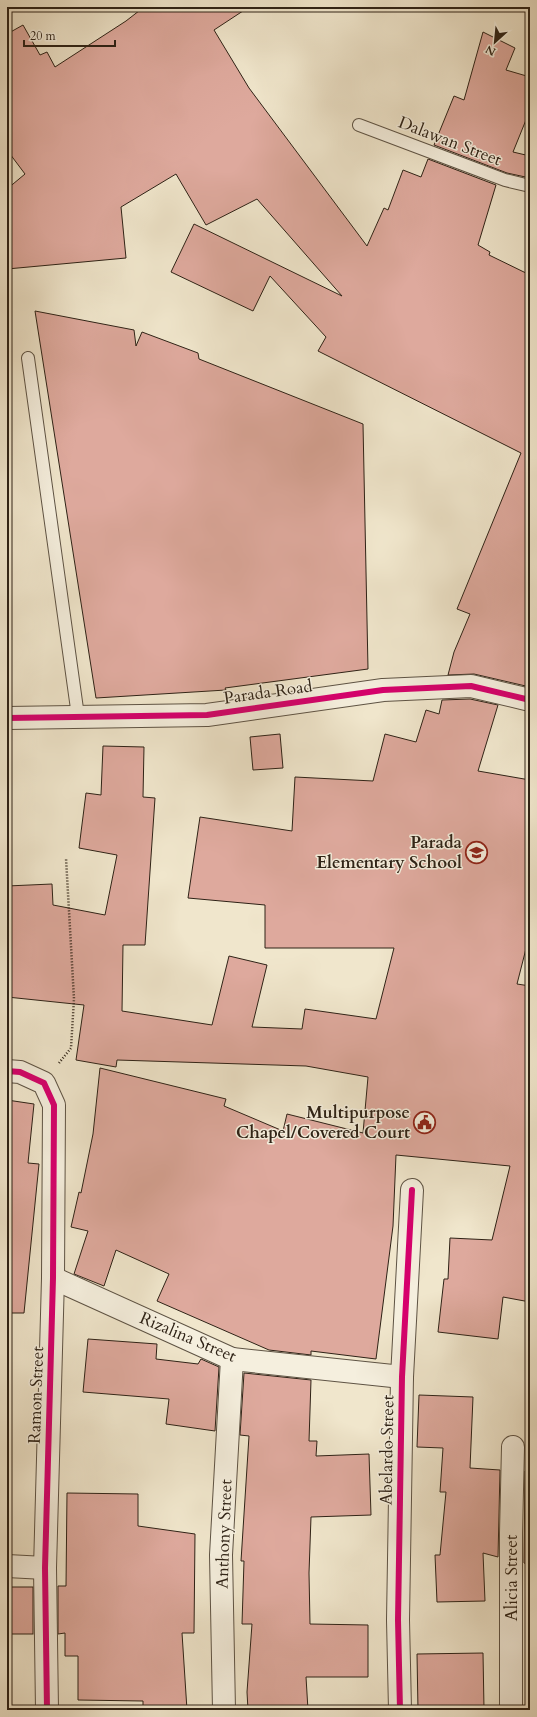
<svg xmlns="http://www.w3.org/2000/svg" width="537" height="1717" font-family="Cardo,serif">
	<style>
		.building { fill: #dea99d; stroke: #2e2216 }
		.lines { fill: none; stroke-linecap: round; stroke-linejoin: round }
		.service-casing { stroke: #5e5344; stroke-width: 14 }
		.minor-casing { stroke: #5e5344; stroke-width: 24 }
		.tertiary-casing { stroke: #5e5344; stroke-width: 24 }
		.path { stroke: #2e2216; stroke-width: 2.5; stroke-dasharray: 1 2; stroke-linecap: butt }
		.service { stroke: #f5efde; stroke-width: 12 }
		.minor { stroke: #f5efde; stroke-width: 22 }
		.tertiary { stroke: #f5efde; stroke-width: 22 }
		.cycleway-casing { stroke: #f5efde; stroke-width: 8 }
		.cycleway { stroke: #d6006c; stroke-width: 6 }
		.labels { text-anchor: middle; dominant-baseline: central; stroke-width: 3; stroke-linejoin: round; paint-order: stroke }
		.street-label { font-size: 17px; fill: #2e2216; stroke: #f5efde }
		.poi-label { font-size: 17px; font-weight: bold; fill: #2e2216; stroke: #f5efde; text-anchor: end }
	</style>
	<rect width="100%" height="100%" fill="#f0e6cc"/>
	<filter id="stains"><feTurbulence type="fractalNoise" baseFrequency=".005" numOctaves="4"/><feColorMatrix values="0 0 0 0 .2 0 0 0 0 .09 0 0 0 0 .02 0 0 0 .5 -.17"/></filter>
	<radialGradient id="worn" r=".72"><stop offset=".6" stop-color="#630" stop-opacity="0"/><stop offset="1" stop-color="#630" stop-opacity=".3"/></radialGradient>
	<g class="building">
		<path d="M 144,7 L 249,7 L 214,30 L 249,88 L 367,246 L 384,208 L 388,210 L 403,170 L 421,177 L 428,159 L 496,185 L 478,245 L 490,252 L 489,255 L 530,275 L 530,687 L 474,674 L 448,675 L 454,652 L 470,614 L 457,609 L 521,453 L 318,351 L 326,337 L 270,276 L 253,311 L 171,272 L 194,224 L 342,296 L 257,199 L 206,225 L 176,174 L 121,207 L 126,258 L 7,269 L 7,189 L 25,174 L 7,150 L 7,34 L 23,25 L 40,55 L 47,52 L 55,67 L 126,21 Z"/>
		<path d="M 483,32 L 515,48 L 506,70 L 530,77 L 530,110 L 513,152 L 530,156 L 530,178 L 507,173 L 434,145 L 454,96 L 464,100 Z"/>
		<path d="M 35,311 L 134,330 L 136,346 L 142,332 L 198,353 L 199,359 L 363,424 L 368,669 L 225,688 L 226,690 L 96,698 Z"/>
		<path d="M 470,699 L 498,705 L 478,771 L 530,780 L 530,933 L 517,984 L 530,986 L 530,1302 L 503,1297 L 498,1339 L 438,1332 L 444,1279 L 448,1279 L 450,1238 L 492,1240 L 510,1166 L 396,1155 L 393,1226 L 376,1359 L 311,1351 L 311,1355 L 269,1350 L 157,1301 L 169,1274 L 116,1250 L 104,1286 L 74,1274 L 88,1231 L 71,1227 L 79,1192 L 81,1193 L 93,1134 L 100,1068 L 226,1099 L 224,1106 L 283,1131 L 287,1114 L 363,1133 L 368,1077 L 306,1066 L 117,1060 L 116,1067 L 76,1060 L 84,1005 L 7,997 L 7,886 L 52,884 L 53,905 L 105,915 L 117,855 L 79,848 L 86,793 L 101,795 L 103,746 L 144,747 L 143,797 L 155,798 L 145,945 L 123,945 L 122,1011 L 212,1025 L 229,956 L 267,965 L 252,1027 L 302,1029 L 305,1009 L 376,1019 L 394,948 L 265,948 L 265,905 L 188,898 L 200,817 L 292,831 L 295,777 L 373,781 L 385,734 L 416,742 L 426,710 L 439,714 L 442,700 Z"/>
		<path d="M 280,734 L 283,768 L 253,770 L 250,737 Z"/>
		<path d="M 7,1100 L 34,1104 L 28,1163 L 39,1164 L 24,1313 L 7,1313 Z"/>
		<path d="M 88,1339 L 157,1344 L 156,1359 L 198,1364 L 201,1359 L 219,1367 L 215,1431 L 166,1424 L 169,1399 L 83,1392 Z"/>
		<path d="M 244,1373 L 311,1380 L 309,1441 L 317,1441 L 316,1456 L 369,1454 L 371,1515 L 311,1517 L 309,1573 L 310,1624 L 368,1625 L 368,1677 L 306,1677 L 308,1710 L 248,1710 L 247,1692 L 252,1624 L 242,1624 L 244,1561 L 241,1561 L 249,1436 L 240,1435 Z"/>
		<path d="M 419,1395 L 473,1397 L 470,1468 L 500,1470 L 498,1557 L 483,1553 L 485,1601 L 437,1602 L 435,1555 L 440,1555 L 446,1492 L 440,1492 L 443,1448 L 417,1447 Z"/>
		<path d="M 525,1471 L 530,1472 L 530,1565 L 524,1563 Z"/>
		<path d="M 67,1493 L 138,1494 L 138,1526 L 195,1534 L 194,1633 L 182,1633 L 187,1710 L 143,1710 L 143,1701 L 78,1700 L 78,1656 L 65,1656 L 65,1633 L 58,1634 L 58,1586 L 66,1586 Z"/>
		<rect x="7" y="1587" width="26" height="47"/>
		<path d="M 483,1653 L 484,1709 L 418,1710 L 417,1654 Z"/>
	</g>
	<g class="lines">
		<defs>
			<g id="service">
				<path d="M 359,125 L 505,180 L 530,186"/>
				<path d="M 28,358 L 78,716"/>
			</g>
			<g id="minor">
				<path d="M 7,1071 L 20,1072 L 44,1083 L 54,1105 L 53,1278 L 45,1568 L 47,1710"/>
				<path d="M 53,1278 L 232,1359 L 402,1377"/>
				<path d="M 7,1566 L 45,1568"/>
				<path d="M 224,1710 L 221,1555 L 232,1359"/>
				<path d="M 400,1710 L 398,1620 L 402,1377 L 412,1190"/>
				<path d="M 511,1710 L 511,1533 L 513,1447"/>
			</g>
			<path id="tertiary" d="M 7,718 L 207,715 L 383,690 L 471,686 L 530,700"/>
		</defs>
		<use href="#service" class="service-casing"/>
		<use href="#minor" class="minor-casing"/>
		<use href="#tertiary" class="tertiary-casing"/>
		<path class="path" d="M 59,1063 L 71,1048 L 74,999 L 66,858"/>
		<use href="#service" class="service"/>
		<use href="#minor" class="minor"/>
		<use href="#tertiary" class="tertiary"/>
		<defs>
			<g id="cycleway">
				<path d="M 7,718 L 207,715 L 383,690 L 471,686 L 530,700"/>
				<path d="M 7,1071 L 20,1072 L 44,1083 L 54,1105 L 53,1278 L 45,1568 L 47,1710"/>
				<path d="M 400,1710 L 398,1620 L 402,1377 L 412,1190"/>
			</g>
		</defs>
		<use href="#cycleway" class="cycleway-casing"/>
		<use href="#cycleway" class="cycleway"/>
	</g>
	<defs>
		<symbol id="school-ring" viewBox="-11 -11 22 22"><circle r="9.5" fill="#f5efde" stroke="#8f2418" stroke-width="1.5"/><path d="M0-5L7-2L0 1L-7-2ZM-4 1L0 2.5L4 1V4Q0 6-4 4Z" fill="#8f2418"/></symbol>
		<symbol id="civic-ring" viewBox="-11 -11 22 22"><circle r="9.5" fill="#f5efde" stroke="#8f2418" stroke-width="1.5"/><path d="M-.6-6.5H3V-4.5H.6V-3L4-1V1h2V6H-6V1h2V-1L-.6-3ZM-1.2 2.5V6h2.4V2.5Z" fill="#8f2418"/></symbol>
	</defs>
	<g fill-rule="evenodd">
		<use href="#school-ring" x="464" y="840" width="25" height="25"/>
		<use href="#civic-ring" x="412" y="1110" width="25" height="25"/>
	</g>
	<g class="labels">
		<g class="street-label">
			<text transform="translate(450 141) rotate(21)">Dalawan Street</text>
			<text transform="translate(268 692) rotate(-8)">Parada Road</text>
			<text transform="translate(188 1337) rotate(23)">Rizalina Street</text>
			<text transform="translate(36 1395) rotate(-88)">Ramon Street</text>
			<text transform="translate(387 1450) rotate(-89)">Abelardo Street</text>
			<text transform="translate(224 1534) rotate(-88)">Anthony Street</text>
			<text transform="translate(511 1578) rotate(-90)">Alicia Street</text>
		</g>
		<g class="poi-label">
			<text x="462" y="842">Parada<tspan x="462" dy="20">Elementary School</tspan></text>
			<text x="410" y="1112">Multipurpose<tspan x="410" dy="20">Chapel/Covered Court</tspan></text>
		</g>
	</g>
	<rect width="537" height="1717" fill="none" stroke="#f0e6cc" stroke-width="24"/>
	<rect x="8" y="8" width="521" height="1701" fill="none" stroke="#2e2216" stroke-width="2"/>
	<rect x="12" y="12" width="513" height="1693" fill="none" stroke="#2e2216"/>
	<g transform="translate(495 42) rotate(207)" stroke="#f5efde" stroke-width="3" paint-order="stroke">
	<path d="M0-3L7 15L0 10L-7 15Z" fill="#2e2216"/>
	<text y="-6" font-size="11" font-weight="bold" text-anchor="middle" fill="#2e2216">N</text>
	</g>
	<path d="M24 40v6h91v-6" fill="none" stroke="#2e2216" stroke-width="2"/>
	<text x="30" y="40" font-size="12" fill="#2e2216" stroke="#f5efde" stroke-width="3" paint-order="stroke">20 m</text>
	<rect width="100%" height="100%" filter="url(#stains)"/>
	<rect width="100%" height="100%" fill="url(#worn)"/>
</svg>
